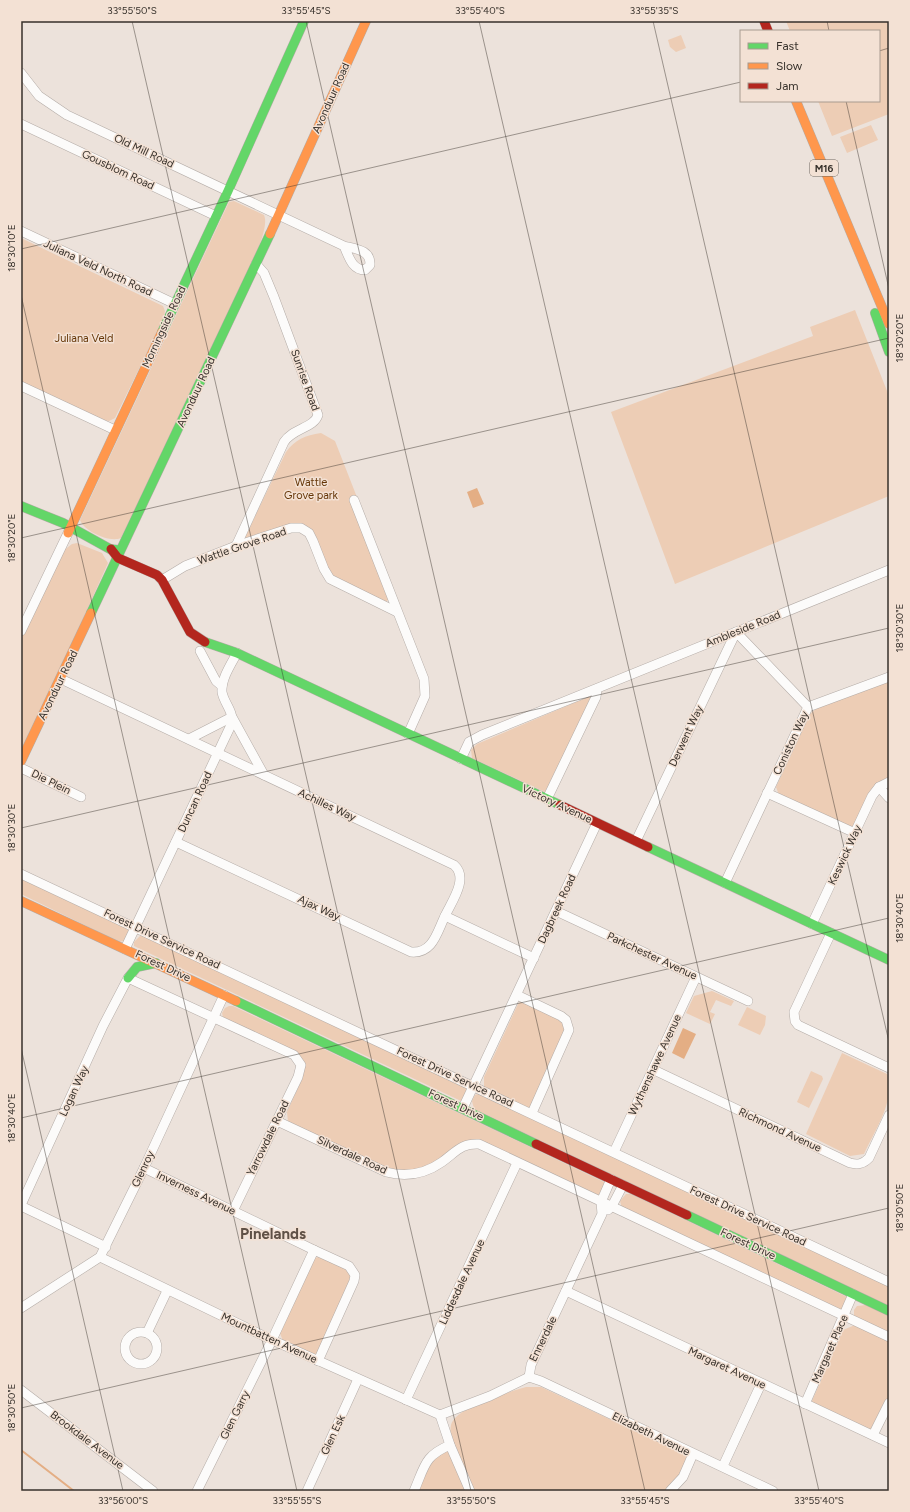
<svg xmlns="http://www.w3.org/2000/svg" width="910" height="1512" font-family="Figtree,sans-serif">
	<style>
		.green { fill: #edcdb5 }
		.water { fill: #e4ae84 }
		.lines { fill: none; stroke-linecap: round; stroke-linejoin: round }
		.stream { stroke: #e4ae84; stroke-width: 2 }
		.street-casing { stroke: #b4aca7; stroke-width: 10 }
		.fast-casing { stroke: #b4aca7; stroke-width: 10 }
		.slow-casing { stroke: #b4aca7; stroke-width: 10 }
		.jam-casing { stroke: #b4aca7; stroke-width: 10 }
		.street { stroke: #fcfbfa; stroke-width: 9 }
		.fast { stroke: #63d668; stroke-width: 9 }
		.slow { stroke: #ff974d; stroke-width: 9 }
		.jam { stroke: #b3261e; stroke-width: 9 }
		.ticks { fill: none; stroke: #37312b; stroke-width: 1; stroke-opacity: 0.45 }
		.labels { text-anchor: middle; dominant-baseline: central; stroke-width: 3; stroke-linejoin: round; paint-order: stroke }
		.shield { fill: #f3e1d4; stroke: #6f665e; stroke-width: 1 }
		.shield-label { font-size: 10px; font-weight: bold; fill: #37312b }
		.street-label { font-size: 11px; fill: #37312b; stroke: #f3e1d4 }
		.park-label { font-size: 11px; fill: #653607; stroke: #f3e1d4 }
		.district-label { font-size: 15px; font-weight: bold; fill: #605146; stroke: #f3e1d4 }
		.neatline { fill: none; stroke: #37312b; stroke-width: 1.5 }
		.ticks-label { font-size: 10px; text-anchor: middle; fill: #37312b }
	</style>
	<rect width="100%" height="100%" fill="#ece2db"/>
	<g class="green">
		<path d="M 786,21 L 889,21 L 889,114 L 832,136 L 818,101 L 879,101 L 879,31 L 790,31 Z"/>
		<path d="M 681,35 L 686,48 L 676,52 L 670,47 L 668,40 Z"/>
		<path d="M 871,125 L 878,140 L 847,153 L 840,137 Z"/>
		<path d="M 234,201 L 264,215 C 270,228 251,264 246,278 L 121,538 C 109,543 84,531 80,520 L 229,202 Z"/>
		<path d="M 21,238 L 163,306 L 165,311 L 164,318 L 115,418 L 109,421 L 102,420 L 21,383 Z"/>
		<path d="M 855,310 L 889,396 L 889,496 L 675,584 L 611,412 L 813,336 L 810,327 Z"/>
		<path d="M 321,433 L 335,441 L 378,551 L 389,598 L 386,603 C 369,594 334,583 326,566 C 317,549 322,543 306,528 L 246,539 L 245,537 L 286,452 C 295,440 305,435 321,433 Z"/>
		<path d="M 77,543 L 102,553 L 108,563 L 21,756 L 21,639 L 63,551 L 72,544 Z"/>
		<path d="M 889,681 L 889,780 L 854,828 L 779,795 L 776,787 L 810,714 L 818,707 Z"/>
		<path d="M 588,697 L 592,698 L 545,792 L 472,758 L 471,750 L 477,744 Z"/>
		<path d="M 21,877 L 130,929 L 124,941 L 119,942 L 21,894 Z"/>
		<path d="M 141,935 L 465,1086 L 467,1090 L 464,1099 L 461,1101 L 134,946 L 134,942 Z"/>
		<path d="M 712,991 L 734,1001 L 731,1006 L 716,1000 L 710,1012 L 715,1014 L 710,1024 L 686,1013 L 694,996 Z"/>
		<path d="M 521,1002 L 525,1002 L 566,1021 L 567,1026 L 529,1110 L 484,1087 L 484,1077 L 518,1004 Z"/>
		<path d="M 229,1006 L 233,1006 L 604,1182 L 606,1186 L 604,1194 L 597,1197 L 475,1142 L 433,1168 L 393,1172 L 288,1122 L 287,1112 L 303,1077 L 302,1061 L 223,1017 L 222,1013 L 225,1008 Z"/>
		<path d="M 747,1007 L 766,1016 L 765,1025 L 760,1035 L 738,1025 Z"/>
		<path d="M 842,1053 L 887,1074 C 897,1098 874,1132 864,1154 L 850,1156 L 806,1134 Z"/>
		<path d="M 811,1071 L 822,1076 L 823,1079 L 809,1108 L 797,1102 Z"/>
		<path d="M 481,1093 L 889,1287 L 889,1306 L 474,1109 L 472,1101 L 475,1095 Z"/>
		<path d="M 626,1194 L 631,1194 L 847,1297 L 842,1309 L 837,1310 L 622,1208 L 620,1201 Z"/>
		<path d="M 318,1257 L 323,1257 L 350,1270 L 352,1281 L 317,1356 L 283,1341 L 279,1331 L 313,1259 Z"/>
		<path d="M 866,1305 L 889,1316 L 889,1334 L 854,1316 L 854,1310 L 857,1306 Z"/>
		<path d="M 855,1325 L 889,1341 L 889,1404 L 871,1431 L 814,1405 L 812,1401 L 843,1330 Z"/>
		<path d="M 526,1387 L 541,1387 L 686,1455 L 689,1464 L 668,1491 L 474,1491 C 467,1476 447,1441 451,1425 C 455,1407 510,1392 526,1387 Z"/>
		<path d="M 448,1450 L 469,1491 L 416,1491 L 431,1457 Z"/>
	</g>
	<g class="water">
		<path d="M 477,488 L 484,504 L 473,508 L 467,492 Z"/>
		<path d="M 683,1028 L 696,1034 L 684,1059 L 672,1053 Z"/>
	</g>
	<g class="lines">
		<path class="stream" d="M 21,1450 L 74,1491"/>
		<defs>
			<g id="street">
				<path d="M 21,73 L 39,96 L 67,115 L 344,246 C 356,249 371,250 370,265 L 365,270 C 352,270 349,257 344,246"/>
				<path d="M 21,124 L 216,216"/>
				<path d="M 21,231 L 175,304"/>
				<path d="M 21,386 L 115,430"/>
				<path d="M 354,500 L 424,679 L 425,696 L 408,734"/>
				<path d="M 236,546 L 284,442 C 293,428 314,428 318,415 L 274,297 L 264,273 L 256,264"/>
				<path d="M 162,580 L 185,566 L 236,546 L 291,528 L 301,528 L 309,533 L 313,541 L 324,569 L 330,579 L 397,612"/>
				<path d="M 21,631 L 68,533"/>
				<path d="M 200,651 L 216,681 L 222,686"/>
				<path d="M 61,679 L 454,865 C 469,878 452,901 445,916 L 534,958"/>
				<path d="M 189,739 L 232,717 L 264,775"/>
				<path d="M 461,759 L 469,742 L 482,735 L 889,570"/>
				<path d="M 21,768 L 81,797"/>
				<path d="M 879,787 L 889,798"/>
				<path d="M 767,793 L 855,833"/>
				<path d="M 547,799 L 596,697 L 597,689"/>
				<path d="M 636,841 L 736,632 L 808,707"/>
				<path d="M 176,842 L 411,952 C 433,954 437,932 445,916"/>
				<path d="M 21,874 L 889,1282"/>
				<path d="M 725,883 L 808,707 L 889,677"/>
				<path d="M 556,911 L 748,1001"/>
				<path d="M 812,924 L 872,796 L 879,787 L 889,782"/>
				<path d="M 831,933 L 794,1012 L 795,1021 L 798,1025 L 889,1068"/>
				<path d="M 125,949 L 231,725 C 235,712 224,704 222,692 C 221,679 231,664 237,653"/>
				<path d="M 517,995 L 561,1016 L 566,1020 L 569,1030 L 532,1113"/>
				<path d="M 654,1070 L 850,1163 C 858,1165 863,1164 869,1158 L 889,1115"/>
				<path d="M 463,1108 L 597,823"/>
				<path d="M 277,1121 L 386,1172 C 405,1177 425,1174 442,1162 C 456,1152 461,1143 479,1144 L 889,1337"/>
				<path d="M 614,1152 L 696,977"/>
				<path d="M 144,1168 L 314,1250 L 349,1266 L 355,1275 L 354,1281 L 318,1361"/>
				<path d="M 21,1205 L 103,1026 L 128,978 L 294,1055 L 301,1065 L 298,1077 L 233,1211"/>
				<path d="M 21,1206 L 106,1247"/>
				<path d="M 608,1210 L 612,1206 L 623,1185"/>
				<path d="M 100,1257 L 272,1340 L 440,1415"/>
				<path d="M 566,1291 L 889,1443"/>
				<path d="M 21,1308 L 100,1257 L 144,1168 L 224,995"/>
				<circle cx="141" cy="1348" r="16"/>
				<path d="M 147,1333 L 167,1291"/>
				<path d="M 529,1377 L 541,1381 L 773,1491"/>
				<path d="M 529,1377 L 531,1365 L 602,1214 L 601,1202 L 611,1179"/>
				<path d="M 21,1390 L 153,1491"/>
				<path d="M 406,1400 L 517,1163"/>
				<path d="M 805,1404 L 853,1294"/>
				<path d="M 440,1415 L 490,1396 L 529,1377"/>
				<path d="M 440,1415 L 450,1445 L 470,1491"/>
				<path d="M 873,1435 L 889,1403"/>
				<path d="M 723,1466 L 761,1384"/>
				<path d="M 197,1491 L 272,1340 L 314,1250"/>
				<path d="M 307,1491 L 358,1379"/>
				<path d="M 414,1491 C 425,1466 424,1456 450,1445"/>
				<path d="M 670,1491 L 683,1477 L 693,1454"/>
			</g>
			<g id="fast">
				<path d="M 875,313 L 889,352"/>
				<path d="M 162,332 L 228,191 L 304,21"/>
				<path d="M 21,506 L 63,523 L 110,549 L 118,550"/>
				<path d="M 91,613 L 270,234"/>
				<path d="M 205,642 L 237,653 L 560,805"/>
				<path d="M 648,847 L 889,960"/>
				<path d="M 128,978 L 137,967 L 156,963"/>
				<path d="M 236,1001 L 536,1144"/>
				<path d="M 687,1215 L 889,1311"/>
			</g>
			<g id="slow">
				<path d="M 796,101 L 889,324"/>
				<path d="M 270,234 L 366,21"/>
				<path d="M 68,533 L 162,332"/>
				<path d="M 21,761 L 91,613"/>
				<path d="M 21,901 L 236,1001"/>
			</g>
			<g id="jam">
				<path d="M 764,21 L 768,31"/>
				<path d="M 111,549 L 118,558 L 157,575 L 162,580 L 190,632 L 205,642"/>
				<path d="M 560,805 L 648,847"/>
				<path d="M 536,1144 L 687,1215"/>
			</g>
		</defs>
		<use href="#street" class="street-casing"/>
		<use href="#fast" class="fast-casing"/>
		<use href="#slow" class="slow-casing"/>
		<use href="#jam" class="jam-casing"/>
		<use href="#street" class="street"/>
		<use href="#fast" class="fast"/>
		<use href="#slow" class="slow"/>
		<use href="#jam" class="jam"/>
	</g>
	<path class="ticks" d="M 132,21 L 471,1491M 306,21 L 645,1491M 479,21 L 819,1491M 653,21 L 889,1042M 827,21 L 829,31M 879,51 L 889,48M 846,101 L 889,289M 21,249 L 741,82M 21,295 L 297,1491M 21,538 L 889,338M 21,828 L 889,628M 21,1048 L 123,1491M 21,1118 L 889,918M 21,1408 L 889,1208"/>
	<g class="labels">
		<rect class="shield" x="810" y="160" width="28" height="16" rx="3"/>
		<g class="shield-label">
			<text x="824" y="168">M16</text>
		</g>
		<g class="street-label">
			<text transform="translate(331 98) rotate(-66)">Avonduur Road</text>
			<text transform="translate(144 151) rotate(25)">Old Mill Road</text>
			<text transform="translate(118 170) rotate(25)">Gousblom Road</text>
			<text transform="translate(98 268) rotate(25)">Juliana Veld North Road</text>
			<text transform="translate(164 327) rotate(-65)">Morningside Road</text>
			<text transform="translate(305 380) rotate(70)">Sunrise Road</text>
			<text transform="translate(196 392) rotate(-65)">Avonduur Road</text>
			<text transform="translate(242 546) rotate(-19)">Wattle Grove Road</text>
			<text transform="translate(743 629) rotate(-22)">Ambleside Road</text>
			<text transform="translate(58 685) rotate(-64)">Avonduur Road</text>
			<text transform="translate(686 736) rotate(-65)">Derwent Way</text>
			<text transform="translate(791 743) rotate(-65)">Coniston Way</text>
			<text transform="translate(51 782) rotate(26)">Die Plein</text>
			<text transform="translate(195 802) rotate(-65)">Duncan Road</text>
			<text transform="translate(557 804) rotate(25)">Victory Avenue</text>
			<text transform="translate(327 805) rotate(25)">Achilles Way</text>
			<text transform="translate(845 855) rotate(-65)">Keswick Way</text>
			<text transform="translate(319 908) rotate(25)">Ajax Way</text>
			<text transform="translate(557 909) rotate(-65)">Dagbreek Road</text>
			<text transform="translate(162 939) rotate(25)">Forest Drive Service Road</text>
			<text transform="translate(652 956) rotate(25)">Parkchester Avenue</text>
			<text transform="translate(163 966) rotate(25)">Forest Drive</text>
			<text transform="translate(655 1065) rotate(-65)">Wythenshawe Avenue</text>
			<text transform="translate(455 1077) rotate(25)">Forest Drive Service Road</text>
			<text transform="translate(74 1091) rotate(-65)">Logan Way</text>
			<text transform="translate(456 1105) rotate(25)">Forest Drive</text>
			<text transform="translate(780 1130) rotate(25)">Richmond Avenue</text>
			<text transform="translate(268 1138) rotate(-64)">Yarrowdale Road</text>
			<text transform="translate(352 1155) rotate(25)">Silverdale Road</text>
			<text transform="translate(143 1169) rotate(-65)">Glenroy</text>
			<text transform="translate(196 1193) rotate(26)">Inverness Avenue</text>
			<text transform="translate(748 1216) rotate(25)">Forest Drive Service Road</text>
			<text transform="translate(748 1244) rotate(25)">Forest Drive</text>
			<text transform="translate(462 1282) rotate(-65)">Liddesdale Avenue</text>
			<text transform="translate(269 1338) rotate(25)">Mountbatten Avenue</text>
			<text transform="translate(543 1339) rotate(-64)">Ennerdale</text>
			<text transform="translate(830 1349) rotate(-66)">Margaret Place</text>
			<text transform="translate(727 1368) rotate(25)">Margaret Avenue</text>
			<text transform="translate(235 1415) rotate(-64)">Glen Garry</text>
			<text transform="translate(651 1434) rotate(26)">Elizabeth Avenue</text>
			<text transform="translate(333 1435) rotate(-65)">Glen Esk</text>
			<text transform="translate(87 1440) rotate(37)">Brookdale Avenue</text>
		</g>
		<g class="park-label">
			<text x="84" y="338">Juliana Veld</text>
			<text x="311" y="482">Wattle<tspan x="311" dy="13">Grove park</tspan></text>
		</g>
		<g class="district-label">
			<text x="273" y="1234">Pinelands</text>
		</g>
	</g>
	<rect width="910" height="1512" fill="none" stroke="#f3e1d4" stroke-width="44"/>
	<rect x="740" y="30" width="140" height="72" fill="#f3e1d4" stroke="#a89b90"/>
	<rect x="748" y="43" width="20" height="6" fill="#63d668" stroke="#a89b90"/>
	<text x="776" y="50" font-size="12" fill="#37312b">Fast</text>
	<rect x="748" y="63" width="20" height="6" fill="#ff974d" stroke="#a89b90"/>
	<text x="776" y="70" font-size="12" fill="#37312b">Slow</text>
	<rect x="748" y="83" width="20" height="6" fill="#b3261e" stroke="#a89b90"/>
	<text x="776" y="90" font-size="12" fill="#37312b">Jam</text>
	<rect x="22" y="22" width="866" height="1468" class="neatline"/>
	<g class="ticks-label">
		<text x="132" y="14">33°55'50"S</text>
		<text x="306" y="14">33°55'45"S</text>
		<text x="480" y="14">33°55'40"S</text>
		<text x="654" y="14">33°55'35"S</text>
		<text transform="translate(11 248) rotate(-90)" y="4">18°30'10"E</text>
		<text transform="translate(899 338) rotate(-90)" y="4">18°30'20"E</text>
		<text transform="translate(11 538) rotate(-90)" y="4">18°30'20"E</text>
		<text transform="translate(899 628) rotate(-90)" y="4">18°30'30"E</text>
		<text transform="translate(11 828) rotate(-90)" y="4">18°30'30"E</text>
		<text transform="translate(899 918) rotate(-90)" y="4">18°30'40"E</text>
		<text transform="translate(11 1118) rotate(-90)" y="4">18°30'40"E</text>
		<text transform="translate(899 1208) rotate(-90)" y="4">18°30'50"E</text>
		<text transform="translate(11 1408) rotate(-90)" y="4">18°30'50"E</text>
		<text x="123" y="1504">33°56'00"S</text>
		<text x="297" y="1504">33°55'55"S</text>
		<text x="471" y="1504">33°55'50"S</text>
		<text x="645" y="1504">33°55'45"S</text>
		<text x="819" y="1504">33°55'40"S</text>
	</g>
</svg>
